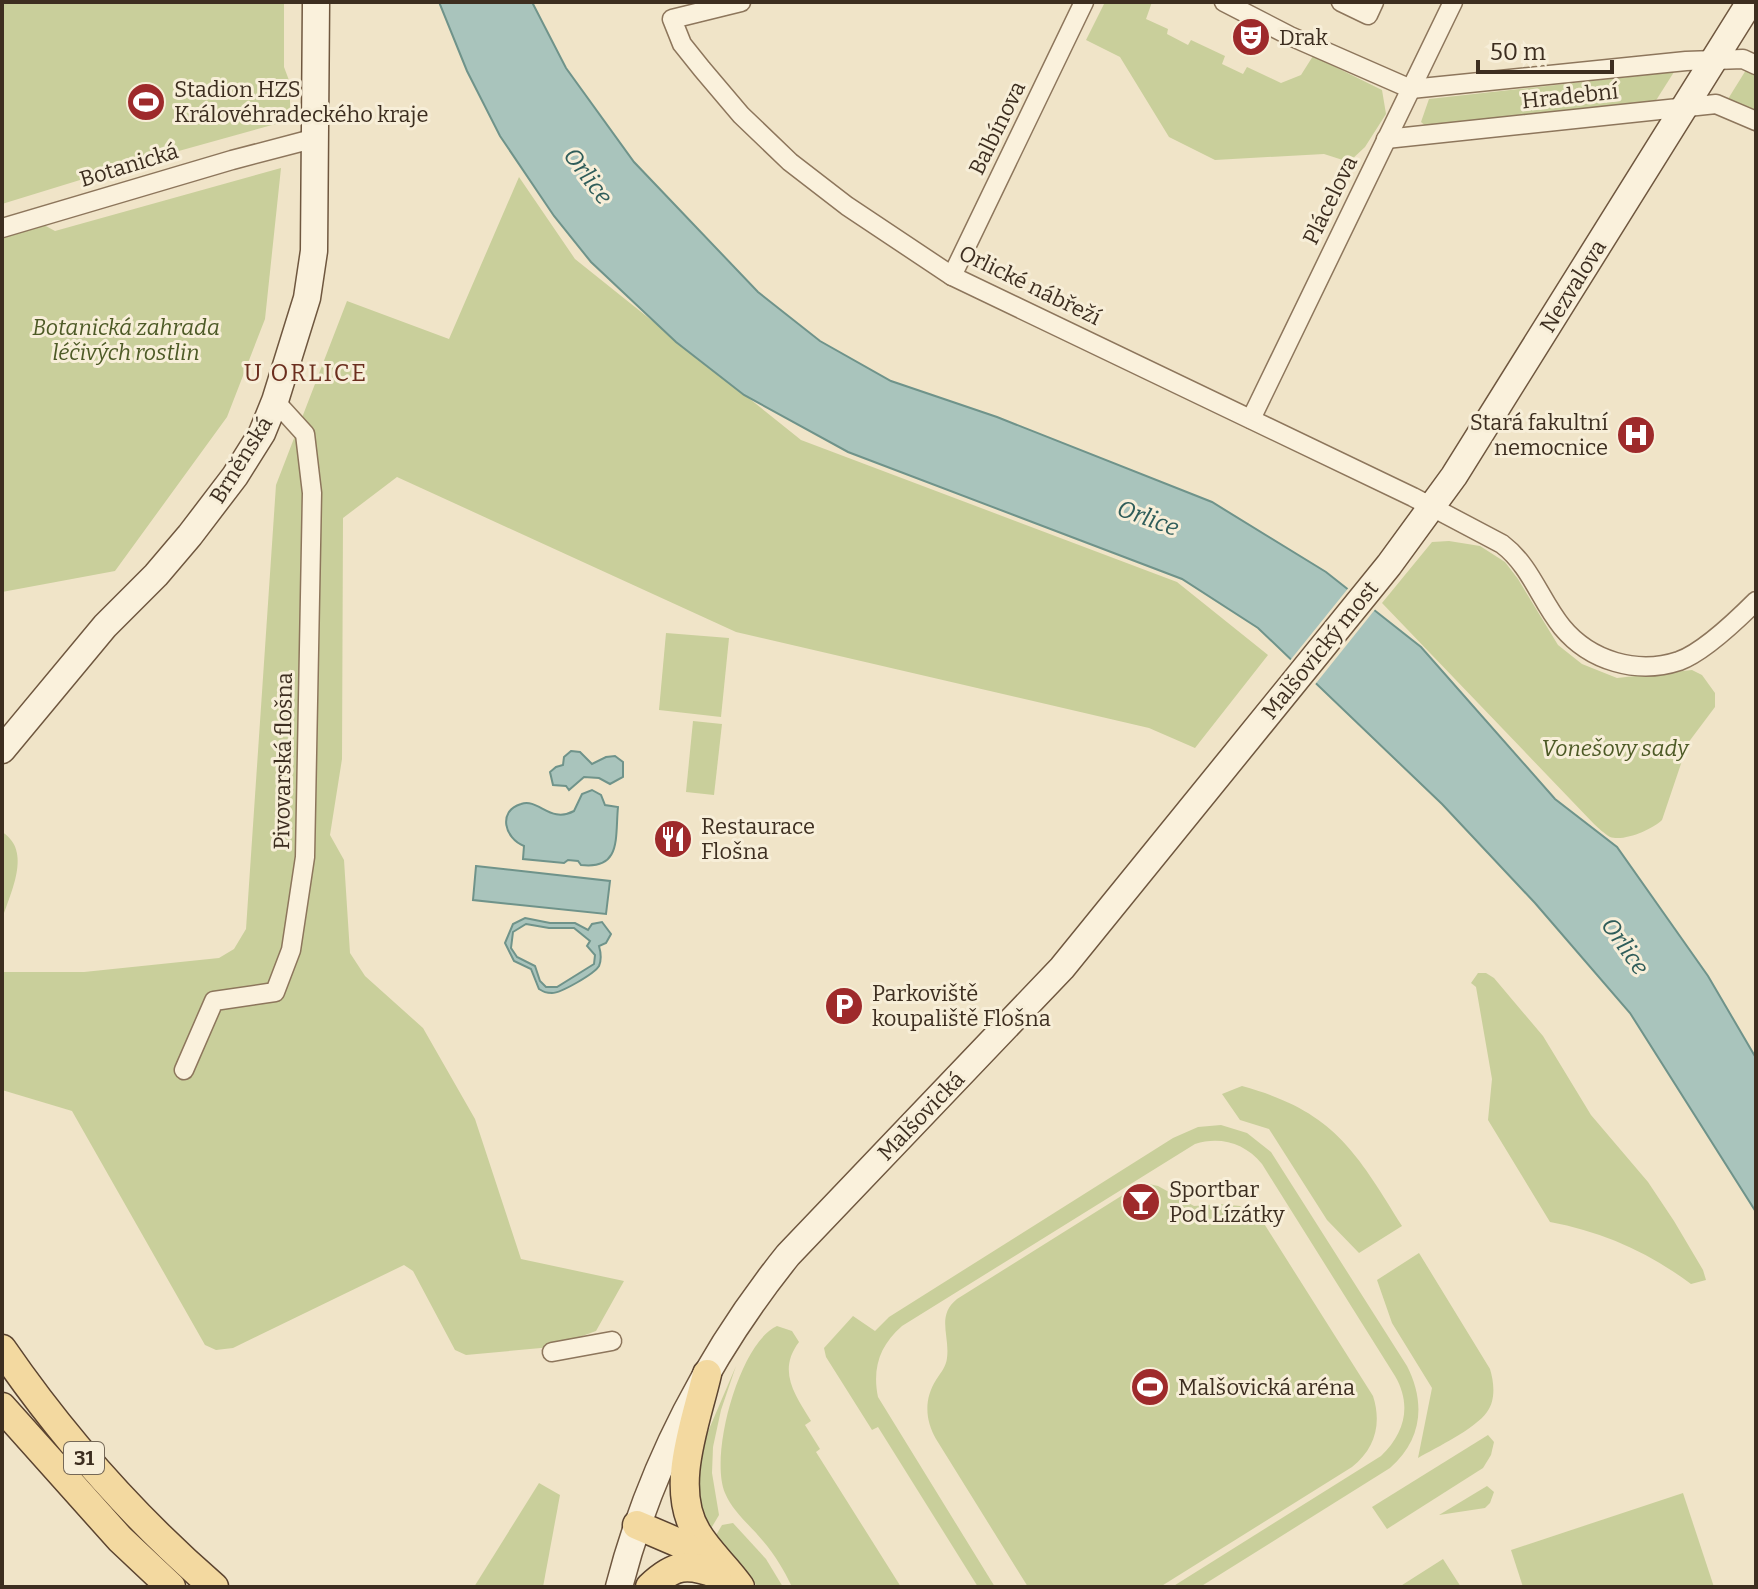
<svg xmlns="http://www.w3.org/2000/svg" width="1758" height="1589" font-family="Bitter,serif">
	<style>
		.green { fill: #c9cf9b }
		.water { fill: #a9c4bc; stroke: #6f938a; stroke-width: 2; fill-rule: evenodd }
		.pier { fill: #f0e4c8 }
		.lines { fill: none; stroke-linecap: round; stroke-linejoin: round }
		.street-casing { stroke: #8d765c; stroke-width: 21 }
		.secondary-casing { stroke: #6f573f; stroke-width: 29 }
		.primary-casing { stroke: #5b4430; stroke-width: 31 }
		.street { stroke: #faf1dc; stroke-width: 18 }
		.secondary { stroke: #faf1dc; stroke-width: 26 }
		.primary { stroke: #f3d9a0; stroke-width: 28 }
		.labels { text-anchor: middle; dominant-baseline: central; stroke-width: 6; stroke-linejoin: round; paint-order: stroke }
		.shield { fill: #f7eed8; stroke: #756857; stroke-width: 2 }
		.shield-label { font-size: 20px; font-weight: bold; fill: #3d2e20 }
		.poi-label { font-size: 22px; fill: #3d2e20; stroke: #f7eed8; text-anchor: start }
		.street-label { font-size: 22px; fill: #3d2e20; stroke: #f7eed8 }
		.park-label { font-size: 22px; font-style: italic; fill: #4d5a26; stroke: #f7eed8 }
		.water-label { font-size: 24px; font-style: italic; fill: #2f5d5a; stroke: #f7eed8 }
		.neighbourhood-label { font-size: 24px; letter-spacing: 2px; fill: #6b2e1e; stroke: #f7eed8 }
	</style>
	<rect width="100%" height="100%" fill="#f0e4c8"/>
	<g class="green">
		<path d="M 2,2 L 284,2 L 284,67 L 290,83 L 290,120 L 132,164 L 2,204 Z"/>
		<path d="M 1105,2 L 1152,2 L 1146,19 L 1168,29 L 1167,34 L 1188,45 L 1191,40 L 1225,56 L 1222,64 L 1243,74 L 1247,67 L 1281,83 L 1301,75 L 1313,56 L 1382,90 L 1386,114 L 1365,147 L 1349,162 L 1324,154 L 1215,160 L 1169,137 L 1120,57 L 1086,40 Z"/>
		<path d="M 1746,70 L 1756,75 L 1756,111 L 1728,99 Z"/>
		<path d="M 1674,72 L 1655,102 L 1427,127 L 1421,122 L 1429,99 Z"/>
		<path d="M 281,168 L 265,319 L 227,417 L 115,571 L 2,592 L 2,237 L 44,225 L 55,231 Z"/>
		<path d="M 519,177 L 575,259 L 801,440 L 1177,582 L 1268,655 L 1195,748 L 1149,728 L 736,632 L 397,477 L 343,518 L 342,759 L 330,835 L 344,860 L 350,953 L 365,976 L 423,1028 L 475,1119 L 521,1259 L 624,1281 L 596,1331 L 552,1347 L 466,1355 L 455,1350 L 413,1271 L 404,1265 L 233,1348 L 216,1350 L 205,1345 L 72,1111 L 2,1090 L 2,972 L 84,972 L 219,958 L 234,949 L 246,929 L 276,485 L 347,301 L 449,339 Z"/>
		<path d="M 1449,541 L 1480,546 L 1505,562 L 1518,579 L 1558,645 L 1582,664 L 1617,678 L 1692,670 L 1702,675 L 1715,693 L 1715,707 L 1688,743 L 1662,820 C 1653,829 1624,842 1610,837 C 1605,834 1598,828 1594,824 L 1382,603 L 1432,542 Z"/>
		<path d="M 666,633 L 729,638 L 721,717 L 659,710 Z"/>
		<path d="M 693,721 L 722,724 L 714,795 L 686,792 Z"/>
		<path d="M 2,832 C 33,851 10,893 2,920 Z"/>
		<path d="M 1478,973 L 1486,973 L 1494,978 L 1543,1036 L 1591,1115 L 1648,1182 L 1674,1221 L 1703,1270 L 1706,1280 L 1691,1284 C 1648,1252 1603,1232 1550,1222 L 1488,1120 L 1492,1079 L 1476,987 L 1471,983 Z"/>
		<path d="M 1242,1086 C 1333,1111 1355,1150 1402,1226 L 1359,1253 L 1327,1220 L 1269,1129 L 1240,1120 L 1222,1094 Z"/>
		<path d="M 1221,1125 L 1247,1133 L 1271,1152 L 1407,1366 C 1426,1403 1422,1440 1390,1468 L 1200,1587 L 1172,1587 L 1381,1456 C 1405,1433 1412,1405 1395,1376 L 1262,1164 C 1245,1143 1220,1136 1195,1144 L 902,1326 C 880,1345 872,1368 878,1397 L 995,1587 L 978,1587 L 878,1427 L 872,1430 L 826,1357 L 824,1348 L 853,1316 L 875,1331 L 889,1317 L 1173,1138 L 1198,1127 Z"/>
		<path d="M 1149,1184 L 1158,1186 L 1194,1206 L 1220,1204 L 1240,1206 L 1263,1222 L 1373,1396 C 1382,1424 1375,1449 1352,1467 L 1160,1587 L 1028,1587 L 936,1439 C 925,1420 924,1399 936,1380 C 941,1372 946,1367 947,1358 C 950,1335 936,1316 957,1299 L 1134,1188 Z"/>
		<path d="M 1419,1253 L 1490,1369 C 1494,1382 1496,1400 1487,1412 C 1475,1429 1437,1447 1418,1458 L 1432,1388 L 1392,1323 L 1377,1280 Z"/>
		<path d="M 777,1326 L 792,1331 L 799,1342 C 777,1371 795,1395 811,1421 L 805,1425 L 820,1449 L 816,1452 L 901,1587 L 792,1587 C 784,1570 775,1555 763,1541 C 750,1525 733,1512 725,1493 C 709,1456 739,1343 777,1326 Z"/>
		<path d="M 736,1366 L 721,1410 L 713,1447 L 712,1473 L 719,1515 L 709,1532 L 697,1512 L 698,1455 Z"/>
		<path d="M 1488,1435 L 1494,1442 L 1491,1455 L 1483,1468 L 1387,1529 L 1372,1507 Z"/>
		<path d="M 539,1483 L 560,1495 L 543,1587 L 474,1587 Z"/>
		<path d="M 1487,1486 L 1494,1492 L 1490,1503 L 1485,1508 L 1439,1515 Z"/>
		<path d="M 1683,1493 L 1714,1587 L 1523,1587 L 1511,1550 Z"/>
		<path d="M 733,1523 L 766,1559 L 783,1587 L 758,1587 L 715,1537 L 722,1525 Z"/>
		<path d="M 1443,1559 L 1461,1587 L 1398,1587 L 1399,1587 Z"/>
	</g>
	<g class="water">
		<path d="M 439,2 L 532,2 L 566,68 L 634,162 L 758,292 L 820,341 L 891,381 L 997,417 L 1212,502 L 1326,572 L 1421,647 L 1555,799 L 1617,847 L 1708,976 L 1756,1058 L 1756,1212 L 1630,1013 L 1535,903 L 1442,804 L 1258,628 L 1182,579 L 848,452 L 744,395 L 676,342 L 591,262 L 554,216 L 500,136 L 467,71 Z"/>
		<path d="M 571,751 L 580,752 L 592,764 L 606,757 L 615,756 L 623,762 L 623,777 L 610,784 L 599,778 L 584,777 L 569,790 L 566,786 L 553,785 L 550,772 L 556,767 L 563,765 L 564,757 Z"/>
		<path d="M 592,790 L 601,795 L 605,805 L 618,807 C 615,837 622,870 581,865 L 578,861 L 568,860 L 564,863 L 523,859 L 524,846 C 505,839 497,811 521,804 C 539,798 550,824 574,811 L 582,794 Z"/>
		<path d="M 476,866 L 610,881 L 606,914 L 473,900 Z"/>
		<path d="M 525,918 L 550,923 L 575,923 L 588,930 L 592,924 L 602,922 L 611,934 L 606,943 L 599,946 C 601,953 602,959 599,966 C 594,974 561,993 552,993 C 546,993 544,992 539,989 L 531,969 L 514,961 L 505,943 L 513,924 ZM 526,924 L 549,928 L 574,928 L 590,941 L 587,946 L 595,955 L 594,964 L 557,987 L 546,987 L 540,981 L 535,966 L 517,957 L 511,948 L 513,932 Z"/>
	</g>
	<path class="pier" d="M 1350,586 L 1377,607 L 1313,687 L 1288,663 Z"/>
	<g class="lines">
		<defs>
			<g id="street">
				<path d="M 741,2 L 672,19 L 682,44 L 702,69 L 741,115 L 790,162 L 847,206 L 952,276 L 1413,497 L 1502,544 C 1531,566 1540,600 1562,627 C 1590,661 1637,675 1679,661 C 1704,652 1737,620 1756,601"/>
				<path d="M 1224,2 L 1290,36 L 1411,89 L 1686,61 L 1743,59 L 1756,65"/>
				<path d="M 1341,2 L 1368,15 L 1374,2"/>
				<path d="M 1386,139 L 1716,104 L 1756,121"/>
				<path d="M 2,228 L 232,160 L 316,138"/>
				<path d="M 952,276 L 1084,2"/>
				<path d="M 1251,419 L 1453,2"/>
				<path d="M 184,1070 L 214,1001 L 275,992 L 291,950 L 305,857 L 312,493 L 305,434 L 275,401"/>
				<path d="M 552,1352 L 612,1341"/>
			</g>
			<g id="secondary">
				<path d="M 2,750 L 105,626 L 156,575 L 190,535 L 235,476 L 262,433 L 275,401 L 307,298 L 314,251 L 316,2"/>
				<path d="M 619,1587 C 650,1466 710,1352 788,1255 L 1062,968 L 1389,565 L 1454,476 L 1750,2"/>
			</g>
			<g id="primary">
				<path d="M 2,1349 C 64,1439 131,1515 214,1587"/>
				<path d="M 707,1374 C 696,1422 669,1488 697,1533 C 709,1553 727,1568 740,1587"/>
				<path d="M 2,1407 L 120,1539 L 171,1587"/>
				<path d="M 637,1525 L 679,1543 L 712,1563"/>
				<path d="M 650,1587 C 674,1564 687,1563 717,1574"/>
			</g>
		</defs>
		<use href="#street" class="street-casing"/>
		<use href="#secondary" class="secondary-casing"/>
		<use href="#primary" class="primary-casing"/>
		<use href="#street" class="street"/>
		<use href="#secondary" class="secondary"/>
		<use href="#primary" class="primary"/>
	</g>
	<defs>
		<symbol id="theatre-disc" viewBox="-11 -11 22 22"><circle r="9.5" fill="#9e2a2b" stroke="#f7eed8"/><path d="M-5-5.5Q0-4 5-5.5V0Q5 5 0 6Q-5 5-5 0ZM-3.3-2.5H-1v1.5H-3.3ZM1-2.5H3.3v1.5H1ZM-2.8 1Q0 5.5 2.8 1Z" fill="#fff"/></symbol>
		<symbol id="stadium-disc" viewBox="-11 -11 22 22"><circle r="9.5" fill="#9e2a2b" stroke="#f7eed8"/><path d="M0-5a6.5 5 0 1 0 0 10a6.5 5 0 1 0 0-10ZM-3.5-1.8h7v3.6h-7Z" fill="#fff"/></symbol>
		<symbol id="hospital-disc" viewBox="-11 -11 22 22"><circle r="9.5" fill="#9e2a2b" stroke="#f7eed8"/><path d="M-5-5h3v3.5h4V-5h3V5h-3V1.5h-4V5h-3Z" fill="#fff"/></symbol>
		<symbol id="restaurant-disc" viewBox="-11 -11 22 22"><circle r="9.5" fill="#9e2a2b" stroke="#f7eed8"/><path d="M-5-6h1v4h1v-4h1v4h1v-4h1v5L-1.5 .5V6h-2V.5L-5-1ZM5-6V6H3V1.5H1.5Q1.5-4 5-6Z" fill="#fff"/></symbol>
		<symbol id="parking-disc" viewBox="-11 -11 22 22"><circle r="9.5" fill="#9e2a2b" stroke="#f7eed8"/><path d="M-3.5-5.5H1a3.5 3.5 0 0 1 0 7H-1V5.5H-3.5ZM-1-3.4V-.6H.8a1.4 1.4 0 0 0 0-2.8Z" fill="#fff"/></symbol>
		<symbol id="bar-disc" viewBox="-11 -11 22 22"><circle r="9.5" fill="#9e2a2b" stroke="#f7eed8"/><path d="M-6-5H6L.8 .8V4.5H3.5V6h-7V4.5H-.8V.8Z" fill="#fff"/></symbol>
	</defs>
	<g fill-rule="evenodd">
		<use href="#theatre-disc" x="1229" y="15" width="44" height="44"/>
		<use href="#stadium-disc" x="124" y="80" width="44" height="44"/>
		<use href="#hospital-disc" x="1614" y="413" width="44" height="44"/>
		<use href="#restaurant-disc" x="651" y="817" width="44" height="44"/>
		<use href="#parking-disc" x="822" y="984" width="44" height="44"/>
		<use href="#bar-disc" x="1119" y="1180" width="44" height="44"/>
		<use href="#stadium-disc" x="1128" y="1365" width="44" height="44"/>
	</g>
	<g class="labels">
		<rect class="shield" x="64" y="1442" width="40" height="32" rx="6"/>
		<g class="shield-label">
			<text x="84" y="1458">31</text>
		</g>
		<g class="poi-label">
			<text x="1279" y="37">Drak</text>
			<text x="174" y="89">Stadion HZS<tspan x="174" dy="25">Královéhradeckého kraje</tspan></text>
			<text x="1608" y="422" text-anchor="end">Stará fakultní<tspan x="1608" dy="25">nemocnice</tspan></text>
			<text x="701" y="826">Restaurace<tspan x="701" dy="25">Flošna</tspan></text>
			<text x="872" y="993">Parkoviště<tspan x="872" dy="25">koupaliště Flošna</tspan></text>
			<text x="1169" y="1189">Sportbar<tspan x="1169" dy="25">Pod Lízátky</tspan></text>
			<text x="1178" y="1387">Malšovická aréna</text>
		</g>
		<g class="street-label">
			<text transform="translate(1570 96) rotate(-6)">Hradební</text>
			<text transform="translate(997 128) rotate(-64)">Balbínova</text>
			<text transform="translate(129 165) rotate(-17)">Botanická</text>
			<text transform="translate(1330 200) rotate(-64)">Plácelova</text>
			<text transform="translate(1030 285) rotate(26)">Orlické nábřeží</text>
			<text transform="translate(1573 286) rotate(-58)">Nezvalova</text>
			<text transform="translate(241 460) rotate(-58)">Brněnská</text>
			<text transform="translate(1320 650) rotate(-51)">Malšovický most</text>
			<text transform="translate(283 761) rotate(-89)">Pivovarská flošna</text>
			<text transform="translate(921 1116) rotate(-46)">Malšovická</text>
		</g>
		<g class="park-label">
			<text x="126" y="327">Botanická zahrada<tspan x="126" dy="25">léčivých rostlin</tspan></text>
			<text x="1615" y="748">Vonešovy sady</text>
		</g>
		<g class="water-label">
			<text transform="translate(588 176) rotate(53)">Orlice</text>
			<text transform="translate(1148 518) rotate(20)">Orlice</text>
			<text transform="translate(1625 946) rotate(55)">Orlice</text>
		</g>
		<g class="neighbourhood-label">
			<text x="306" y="373">U ORLICE</text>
		</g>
	</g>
	<rect width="1758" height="1589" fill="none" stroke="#3d2e20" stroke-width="8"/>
	<path d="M1478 60v12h134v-12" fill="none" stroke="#3d2e20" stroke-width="4"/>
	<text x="1490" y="60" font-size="24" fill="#3d2e20" stroke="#f7eed8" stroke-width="6" paint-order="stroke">50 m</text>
</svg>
